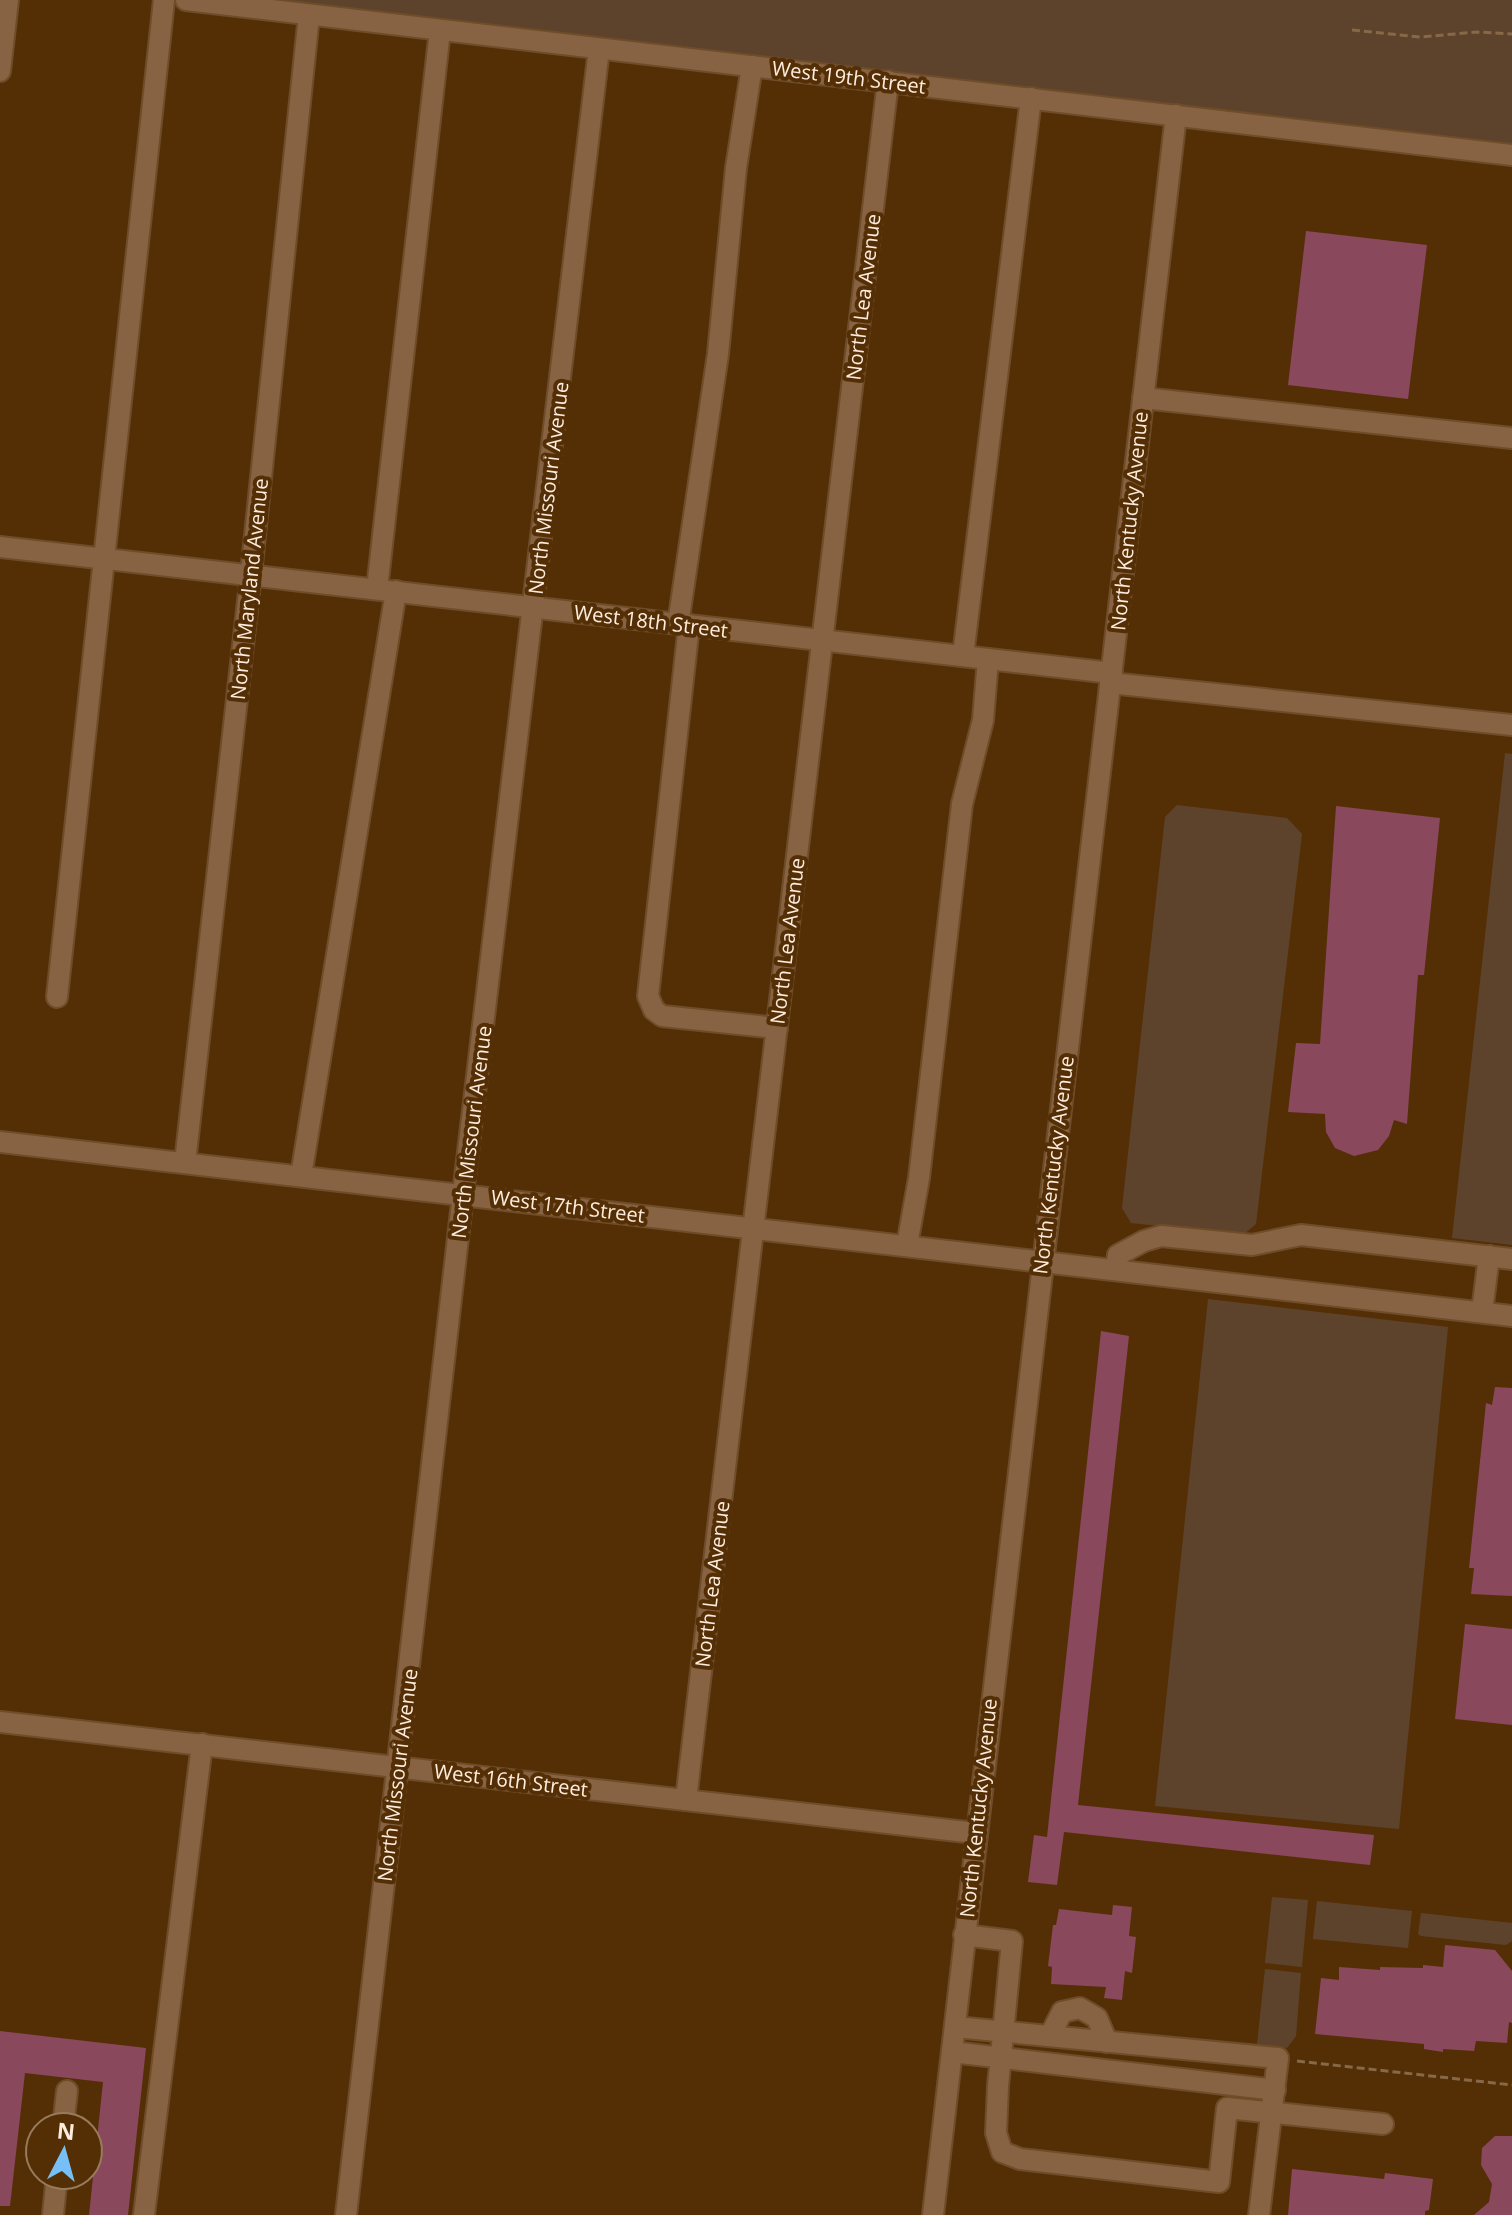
<svg xmlns="http://www.w3.org/2000/svg" width="1512" height="2215" font-family="'Open Sans',sans-serif">
	<style>
		.green { fill: #5e432c }
		.building { fill: #8a485c }
		.lines { fill: none; stroke-linecap: round; stroke-linejoin: round }
		.minor-casing { stroke: #6f4d29; stroke-width: 24 }
		.path { stroke: #876847; stroke-width: 3; stroke-dasharray: 8 4; stroke-linecap: butt }
		.minor { stroke: #876344; stroke-width: 20 }
		.labels { text-anchor: middle; dominant-baseline: central; stroke-width: 8; stroke-linejoin: round; paint-order: stroke }
		.street-label { font-size: 20px; fill: #feecde; stroke: #542f06 }
	</style>
	<rect width="100%" height="100%" fill="#542f06"/>
	<g class="green">
		<path d="M 186,0 L 1512,0 L 1512,155 Z"/>
		<path d="M 1505,753 L 1512,754 L 1512,1245 L 1452,1238 Z"/>
		<path d="M 1177,805 L 1287,818 L 1302,834 L 1256,1224 L 1243,1235 L 1131,1223 L 1122,1208 L 1165,817 Z"/>
		<path d="M 1208,1299 L 1448,1327 L 1399,1829 L 1155,1806 Z"/>
		<path d="M 1272,1897 L 1308,1900 L 1302,1967 L 1265,1963 Z"/>
		<path d="M 1317,1901 L 1412,1911 L 1408,1948 L 1313,1939 Z"/>
		<path d="M 1421,1913 L 1512,1923 L 1512,1941 L 1506,1945 L 1421,1936 L 1418,1934 Z"/>
		<path d="M 1265,1969 L 1301,1973 L 1296,2036 L 1287,2048 L 1257,2044 Z"/>
	</g>
	<g class="building">
		<path d="M 1306,231 L 1427,245 L 1408,399 L 1288,385 Z"/>
		<path d="M 1336,806 L 1440,818 L 1424,975 L 1418,975 L 1407,1124 L 1394,1120 L 1389,1136 L 1378,1150 L 1354,1156 L 1335,1148 L 1326,1132 L 1325,1114 L 1288,1112 L 1296,1043 L 1320,1044 Z"/>
		<path d="M 1101,1331 L 1129,1336 L 1078,1805 L 1374,1835 L 1370,1865 L 1064,1832 L 1057,1885 L 1028,1882 L 1034,1835 L 1047,1837 Z"/>
		<path d="M 1495,1387 L 1512,1388 L 1512,1596 L 1471,1594 L 1474,1568 L 1469,1568 L 1486,1403 L 1492,1405 Z"/>
		<path d="M 1465,1624 L 1512,1629 L 1512,1725 L 1455,1719 Z"/>
		<path d="M 1113,1905 L 1132,1907 L 1129,1936 L 1136,1937 L 1132,1973 L 1125,1971 L 1122,2000 L 1104,1998 L 1106,1987 L 1051,1984 L 1052,1967 L 1048,1966 L 1053,1925 L 1056,1925 L 1059,1909 L 1112,1915 Z"/>
		<path d="M 1445,1945 L 1495,1950 L 1512,1971 L 1512,2023 L 1509,2022 L 1507,2043 L 1476,2041 L 1474,2051 L 1443,2049 L 1443,2052 L 1424,2049 L 1424,2044 L 1315,2034 L 1321,1978 L 1339,1980 L 1339,1967 L 1380,1970 L 1380,1967 L 1423,1968 L 1423,1965 L 1443,1967 Z"/>
		<path d="M 0,2031 L 146,2048 L 128,2215 L 89,2215 L 103,2082 L 25,2073 L 10,2206 L 0,2206 Z"/>
		<path d="M 1495,2136 L 1512,2136 L 1512,2215 L 1474,2215 L 1489,2202 L 1492,2184 L 1481,2165 L 1482,2148 Z"/>
		<path d="M 1292,2169 L 1384,2179 L 1385,2173 L 1433,2179 L 1429,2210 L 1425,2211 L 1425,2215 L 1288,2215 Z"/>
	</g>
	<g class="lines">
		<defs>
			<g id="minor">
				<path d="M 186,0 L 1512,155"/>
				<path d="M 0,71 L 8,0"/>
				<path d="M 1143,398 L 1512,438"/>
				<path d="M 0,547 L 1112,673"/>
				<path d="M 377,589 L 440,30"/>
				<path d="M 678,624 L 718,354 L 736,168 L 752,66"/>
				<path d="M 689,625 L 648,996 L 654,1010 L 662,1016 L 777,1028"/>
				<path d="M 963,656 L 1031,98"/>
				<path d="M 1110,683 L 1512,725"/>
				<path d="M 57,997 L 164,0"/>
				<path d="M 0,1142 L 1512,1316"/>
				<path d="M 185,1163 L 251,574 L 309,15"/>
				<path d="M 301,1176 L 396,591"/>
				<path d="M 907,1245 L 919,1178 L 962,804 L 983,720 L 988,659"/>
				<path d="M 1116,1269 L 1118,1255 L 1144,1241 L 1161,1236 L 1252,1245 L 1301,1235 L 1512,1259"/>
				<path d="M 1482,1312 L 1489,1256"/>
				<path d="M 0,1722 L 975,1833"/>
				<path d="M 686,1800 L 888,81"/>
				<path d="M 964,1935 L 1012,1941 L 998,2086 L 996,2133 L 1002,2152 L 1020,2159 L 1219,2182 L 1227,2108 L 1383,2124"/>
				<path d="M 955,2027 L 1278,2058 L 1259,2215"/>
				<path d="M 1050,2036 L 1062,2012 L 1080,2008 L 1097,2018 L 1107,2042"/>
				<path d="M 952,2052 L 1275,2090"/>
				<path d="M 63,2127 L 67,2091"/>
				<path d="M 53,2215 L 57,2175"/>
				<path d="M 144,2215 L 202,1744"/>
				<path d="M 346,2215 L 463,1194 L 599,49"/>
				<path d="M 933,2215 L 1176,115"/>
			</g>
		</defs>
		<use href="#minor" class="minor-casing"/>
		<g class="path">
			<path d="M 1352,30 L 1420,37 L 1477,32 L 1512,34"/>
			<path d="M 1297,2061 L 1512,2085"/>
		</g>
		<use href="#minor" class="minor"/>
	</g>
	<g class="labels">
		<g class="street-label">
			<text transform="translate(849 77) rotate(7)">West 19th Street</text>
			<text transform="translate(863 297) rotate(-83)">North Lea Avenue</text>
			<text transform="translate(548 488) rotate(-83)">North Missouri Avenue</text>
			<text transform="translate(1129 521) rotate(-84)">North Kentucky Avenue</text>
			<text transform="translate(249 589) rotate(-84)">North Maryland Avenue</text>
			<text transform="translate(651 621) rotate(7)">West 18th Street</text>
			<text transform="translate(787 941) rotate(-83)">North Lea Avenue</text>
			<text transform="translate(471 1132) rotate(-83)">North Missouri Avenue</text>
			<text transform="translate(1053 1165) rotate(-83)">North Kentucky Avenue</text>
			<text transform="translate(568 1206) rotate(7)">West 17th Street</text>
			<text transform="translate(712 1584) rotate(-83)">North Lea Avenue</text>
			<text transform="translate(397 1775) rotate(-83)">North Missouri Avenue</text>
			<text transform="translate(511 1780) rotate(7)">West 16th Street</text>
			<text transform="translate(978 1808) rotate(-84)">North Kentucky Avenue</text>
		</g>
	</g>
	<g transform="translate(64 2151) rotate(6)"><circle r="38" fill="#542f06" stroke="#987b5c" stroke-width="2"/>
	<path d="M0-6L14 30L0 20L-14 30Z" fill="#76c0f7"/>
	<text y="-12" font-size="22" font-weight="bold" text-anchor="middle" fill="#feecde">N</text>
	</g>
</svg>
